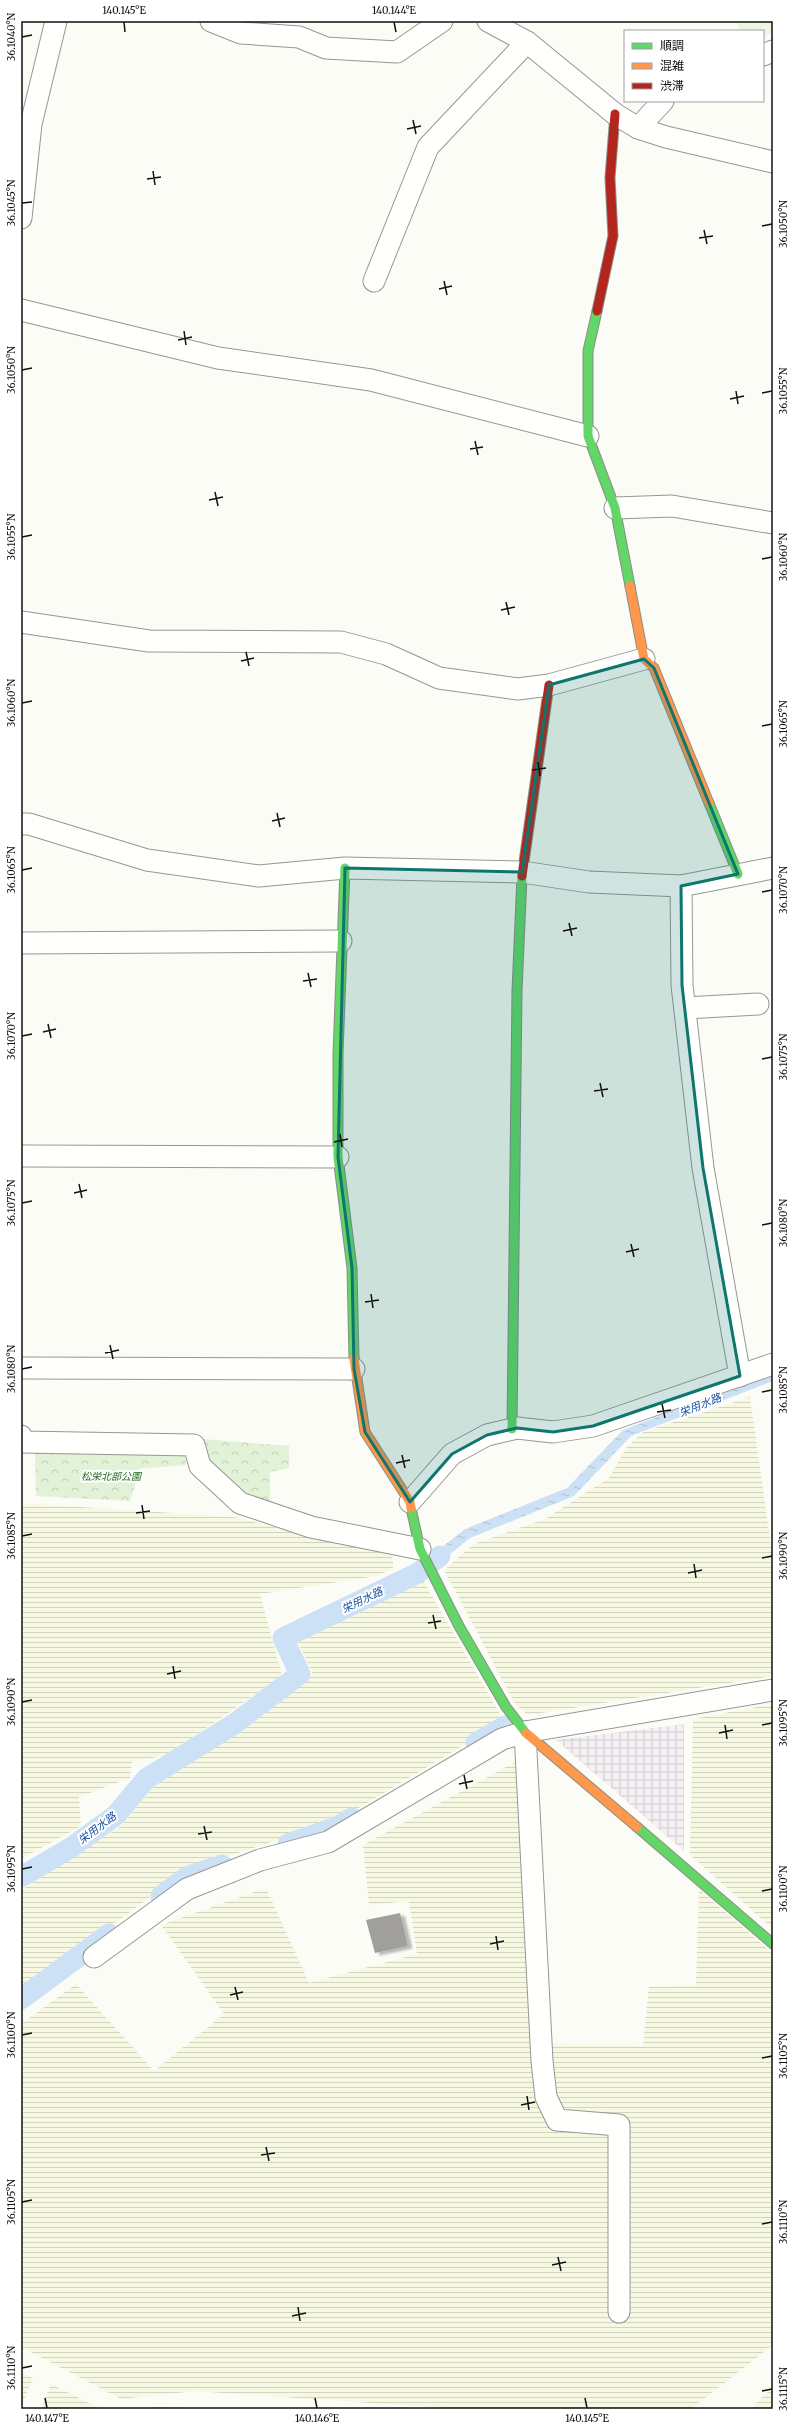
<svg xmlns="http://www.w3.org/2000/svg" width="794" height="2430" font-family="Merriweather,'Noto Sans JP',serif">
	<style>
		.industrial { fill: url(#industrial-grid) }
		.farmland { fill: url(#farmland-rules) }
		.park { fill: url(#park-crowns) }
		.pitch { fill: #edf6e0 }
		.water { fill: url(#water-ripples) }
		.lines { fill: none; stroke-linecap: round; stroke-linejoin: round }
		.canal { stroke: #cce1f6; stroke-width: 21 }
		.building { fill: #a09f9b; filter: url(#shadow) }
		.street-casing { stroke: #969694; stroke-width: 23 }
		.fast-casing { stroke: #8d8d8a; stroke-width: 11 }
		.slow-casing { stroke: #8d8d8a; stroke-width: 11 }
		.jam-casing { stroke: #8d8d8a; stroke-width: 11 }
		.street { stroke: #fffffe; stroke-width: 21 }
		.fast { stroke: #63d668; stroke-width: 9 }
		.slow { stroke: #ff974d; stroke-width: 9 }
		.jam { stroke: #b3261e; stroke-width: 9 }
		.marked { fill: #0f766e; fill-opacity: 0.2; stroke: #0f766e; stroke-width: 3; stroke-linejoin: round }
		.ticks { fill: none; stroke: #101010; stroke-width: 1.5 }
		.labels { text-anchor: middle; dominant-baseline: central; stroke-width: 4; stroke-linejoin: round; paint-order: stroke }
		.park-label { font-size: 10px; font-style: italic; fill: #24691f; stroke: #fff }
		.water-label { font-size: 11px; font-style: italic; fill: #1852a3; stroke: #fff }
		.neatline { fill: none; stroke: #101010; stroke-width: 1.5 }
		.ticks-label { font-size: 10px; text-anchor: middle; fill: #101010 }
	</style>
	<defs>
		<pattern id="industrial-grid" width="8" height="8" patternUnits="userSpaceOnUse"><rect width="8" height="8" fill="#f4eff2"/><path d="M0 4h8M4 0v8" fill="none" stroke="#d0ccce"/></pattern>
		<pattern id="farmland-rules" width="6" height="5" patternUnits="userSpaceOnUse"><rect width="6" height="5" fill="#f7f8e2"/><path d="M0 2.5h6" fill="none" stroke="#d3d4c1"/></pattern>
		<pattern id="park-crowns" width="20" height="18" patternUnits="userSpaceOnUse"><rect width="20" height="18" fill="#e2f2d6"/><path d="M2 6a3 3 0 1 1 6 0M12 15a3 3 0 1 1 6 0" fill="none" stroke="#c1ceb7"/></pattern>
		<pattern id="water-ripples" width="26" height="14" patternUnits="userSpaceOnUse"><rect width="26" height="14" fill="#cce1f6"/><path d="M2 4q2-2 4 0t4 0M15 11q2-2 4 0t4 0" fill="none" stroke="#aec0d2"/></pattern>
		<filter id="shadow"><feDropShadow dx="4.5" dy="2.5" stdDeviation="1" flood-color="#0004"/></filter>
	</defs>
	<rect width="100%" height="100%" fill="#fcfcf6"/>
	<path class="industrial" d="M 684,1724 L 684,1851 L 556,1740 Z"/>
	<g class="farmland">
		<path d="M 750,1397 L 773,1561 L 773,1676 L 528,1715 L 515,1704 L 444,1570 L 474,1544 L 545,1519 L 609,1478 L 627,1447 L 643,1432 Z"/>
		<path d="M 35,1504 L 234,1517 L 305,1535 L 392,1552 L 393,1568 L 376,1576 L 260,1594 L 282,1676 L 167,1755 L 132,1762 L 130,1778 L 79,1797 L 81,1826 L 21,1859 L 21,1505 Z"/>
		<path d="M 424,1582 L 504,1721 L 340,1819 L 187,1870 L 21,1992 L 21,1890 L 121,1826 L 154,1786 L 221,1744 L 313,1675 L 297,1640 Z"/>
		<path d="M 773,1704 L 773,1929 L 690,1855 L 693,1719 Z"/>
		<path d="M 526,1756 L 533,2043 L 643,2046 L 649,1987 L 696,1985 L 699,1889 L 773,1954 L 773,2345 L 691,2409 L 459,2409 L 195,2391 L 121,2399 L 21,2347 L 21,2024 L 76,1984 L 154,2071 L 224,2014 L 161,1925 L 266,1888 L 309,1983 L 417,1954 L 409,1901 L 369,1905 L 363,1845 Z"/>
		<path d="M 21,2372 L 33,2378 L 21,2407 Z"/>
		<path d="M 51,2384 L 101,2409 L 41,2409 Z"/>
		<path d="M 773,2387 L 773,2409 L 746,2409 L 751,2408 Z"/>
		<path d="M 156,2407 L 191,2408 L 144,2409 Z"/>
	</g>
	<g class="park">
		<path d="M 203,1439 L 289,1446 L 289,1468 L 270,1472 L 270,1501 L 240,1494 L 206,1461 Z"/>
		<path d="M 185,1451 L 186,1465 L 140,1469 L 130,1501 L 36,1496 L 35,1453 Z"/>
	</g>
	<path class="pitch" d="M 737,21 L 773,21 L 773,32 L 763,37 L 763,31 L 740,31 Z"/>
	<path class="water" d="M 773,1371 L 773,1381 L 631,1436 L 574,1496 L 470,1538 L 419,1579 L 414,1569 L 465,1529 L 567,1488 L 623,1430 Z"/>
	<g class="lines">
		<g class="canal">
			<path d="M 476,1743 L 505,1726"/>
			<path d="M 288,1844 L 337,1827 L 352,1818"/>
			<path d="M 21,1877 L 72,1847 L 116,1815 L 146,1779 L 234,1724 L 300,1674 L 283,1638 L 418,1573 L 440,1556"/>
			<path d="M 161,1896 L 187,1877 L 222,1865"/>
			<path d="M 21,1999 L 109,1934"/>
		</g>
	</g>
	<path class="building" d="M 400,1913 L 408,1946 L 375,1953 L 366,1920 Z"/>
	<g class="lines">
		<defs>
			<g id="street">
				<path d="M 211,21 L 241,33 L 299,37 L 326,48 L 397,52 L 442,21"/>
				<path d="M 488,21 L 527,42 L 615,114 L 638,128 L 666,137 L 773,162"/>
				<path d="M 763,55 L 773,51"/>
				<path d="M 638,128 L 663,101"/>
				<path d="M 21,218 L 31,124 L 56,21"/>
				<path d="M 374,281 L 428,147 L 527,42"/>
				<path d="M 21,310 L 218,358 L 371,380 L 588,436"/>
				<path d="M 615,508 L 672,506 L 773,523"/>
				<path d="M 21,622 L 149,641 L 341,642 L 386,654 L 439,678 L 518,689 L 549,685 L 644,659"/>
				<path d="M 21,824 L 29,824 L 147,860 L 259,876 L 345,868 L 522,872 L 589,882 L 681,886 L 773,868"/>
				<path d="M 681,886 L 682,985 L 703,1168 L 740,1376"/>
				<path d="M 21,943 L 341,941"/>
				<path d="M 685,1008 L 758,1004"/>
				<path d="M 21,1156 L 338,1157"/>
				<path d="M 21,1368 L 354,1369"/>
				<path d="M 21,1436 L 21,1442 L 194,1445 L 200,1466 L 240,1503 L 311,1527 L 420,1549"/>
				<path d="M 410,1502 L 452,1454 L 487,1435 L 517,1428 L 553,1432 L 593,1426 L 773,1364"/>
				<path d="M 525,1732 L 542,2061 L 546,2097 L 557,2120 L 619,2125 L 619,2312"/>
				<path d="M 94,1957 L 187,1889 L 260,1860 L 328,1842 L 502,1739 L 525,1732 L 773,1690"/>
			</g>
			<g id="fast">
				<path d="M 597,311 L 588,351 L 588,436 L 615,508 L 630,586"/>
				<path d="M 709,803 L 738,874"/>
				<path d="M 345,868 L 338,1054 L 338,1157 L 352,1268 L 354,1359"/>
				<path d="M 512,1429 L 517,991 L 522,876"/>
				<path d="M 411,1508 L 420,1549 L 459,1626 L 506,1707 L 526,1733"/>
				<path d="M 637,1827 L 773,1944"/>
			</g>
			<g id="slow">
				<path d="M 630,586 L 644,659 L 654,668 L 709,803"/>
				<path d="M 354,1359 L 365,1432 L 410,1502 L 411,1508"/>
				<path d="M 526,1733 L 637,1827"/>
			</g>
			<g id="jam">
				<path d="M 597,311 L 613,236 L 610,178 L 615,114"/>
				<path d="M 522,876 L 549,685"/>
			</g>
		</defs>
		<use href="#street" class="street-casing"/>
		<use href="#fast" class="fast-casing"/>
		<use href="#slow" class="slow-casing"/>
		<use href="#jam" class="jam-casing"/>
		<use href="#street" class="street"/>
		<use href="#fast" class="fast"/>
		<use href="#slow" class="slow"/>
		<use href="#jam" class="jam"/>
	</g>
	<path class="marked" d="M 644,659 L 654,668 L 738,874 L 681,886 L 682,985 L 703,1168 L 740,1376 L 593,1426 L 553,1432 L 517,1428 L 487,1435 L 452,1454 L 410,1502 L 365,1432 L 354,1369 L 352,1268 L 338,1157 L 345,868 L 522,872 L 549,685 Z"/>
	<path class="ticks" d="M 124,22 L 125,32M 394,22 L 396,32M 22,37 L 32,35M 413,120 L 416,134M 407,129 L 421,126M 153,171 L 155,185M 147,179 L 161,177M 22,203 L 32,202M 762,226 L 772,224M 704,230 L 707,244M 699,238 L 713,236M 444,281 L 447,295M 439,289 L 452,286M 184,331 L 186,345M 178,340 L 192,337M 22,370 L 32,368M 736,391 L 738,404M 762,393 L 772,391M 730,399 L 744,396M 475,441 L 478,455M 470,449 L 483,447M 215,492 L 218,506M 209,500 L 223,497M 22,537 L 32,535M 762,559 L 772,557M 506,602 L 509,615M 501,610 L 515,607M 246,652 L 249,666M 241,661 L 254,658M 22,703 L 32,701M 762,726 L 772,724M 538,762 L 540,776M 532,770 L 546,768M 277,813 L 280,827M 272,821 L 285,818M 22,870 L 32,868M 762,892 L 772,890M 569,923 L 572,936M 563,931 L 577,928M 308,973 L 311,987M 303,981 L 317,979M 48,1024 L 51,1038M 43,1032 L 56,1029M 22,1036 L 32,1034M 762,1059 L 772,1057M 600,1083 L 603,1097M 594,1091 L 608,1089M 340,1134 L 342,1147M 334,1142 L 348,1139M 79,1184 L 82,1198M 74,1193 L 87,1190M 22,1203 L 32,1201M 762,1225 L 772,1223M 631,1244 L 634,1257M 626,1252 L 639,1249M 371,1294 L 373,1308M 365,1302 L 379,1300M 110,1345 L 113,1359M 105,1353 L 119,1350M 22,1369 L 32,1367M 762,1392 L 772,1390M 662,1404 L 665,1418M 657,1412 L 671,1410M 402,1455 L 405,1468M 396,1463 L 410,1460M 142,1505 L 144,1519M 136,1513 L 150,1511M 22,1536 L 32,1534M 762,1558 L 772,1556M 694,1564 L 696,1578M 688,1573 L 702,1570M 433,1615 L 436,1629M 428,1623 L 441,1621M 173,1666 L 175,1679M 167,1674 L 181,1671M 22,1702 L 32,1700M 725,1725 L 727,1739M 762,1725 L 772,1723M 719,1733 L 733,1730M 464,1775 L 467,1789M 459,1784 L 473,1781M 204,1826 L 207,1840M 198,1834 L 212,1832M 22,1869 L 32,1867M 762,1891 L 772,1889M 496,1936 L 498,1950M 490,1944 L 504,1941M 235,1987 L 238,2000M 230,1995 L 243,1992M 22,2035 L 32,2033M 762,2058 L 772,2056M 527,2096 L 529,2110M 521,2105 L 535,2102M 266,2147 L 269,2161M 261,2155 L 275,2153M 22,2202 L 32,2200M 762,2224 L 772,2222M 558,2257 L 561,2271M 552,2265 L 566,2262M 298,2307 L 300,2321M 292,2316 L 306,2313M 22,2368 L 32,2366M 762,2391 L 772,2389M 45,2398 L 47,2408M 315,2398 L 317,2408M 585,2398 L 587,2408"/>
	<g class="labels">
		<g class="park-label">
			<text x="111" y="1476">松栄北部公園</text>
		</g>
		<g class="water-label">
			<text transform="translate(700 1405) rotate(-22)">栄用水路</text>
			<text transform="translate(362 1600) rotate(-26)">栄用水路</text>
			<text transform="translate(97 1828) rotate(-37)">栄用水路</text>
		</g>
	</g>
	<rect width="794" height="2430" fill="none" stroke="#ffffff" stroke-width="44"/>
	<rect x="624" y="30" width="140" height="72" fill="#ffffff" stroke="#9f9f9f"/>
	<rect x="632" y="43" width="20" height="6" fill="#63d668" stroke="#9f9f9f"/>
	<text x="660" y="50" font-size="12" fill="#101010">順調</text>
	<rect x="632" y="63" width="20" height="6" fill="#ff974d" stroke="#9f9f9f"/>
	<text x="660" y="70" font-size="12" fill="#101010">混雑</text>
	<rect x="632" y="83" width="20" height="6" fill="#b3261e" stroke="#9f9f9f"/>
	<text x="660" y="90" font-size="12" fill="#101010">渋滞</text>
	<rect x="22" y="22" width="750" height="2386" class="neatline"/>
	<g class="ticks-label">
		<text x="124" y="14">140.145°E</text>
		<text x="394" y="14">140.144°E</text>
		<text transform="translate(11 37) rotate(-90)" y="4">36.1040°N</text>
		<text transform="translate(11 203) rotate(-90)" y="4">36.1045°N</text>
		<text transform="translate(783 224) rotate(-90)" y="4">36.1050°N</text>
		<text transform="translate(11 370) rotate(-90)" y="4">36.1050°N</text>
		<text transform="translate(783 391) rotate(-90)" y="4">36.1055°N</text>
		<text transform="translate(11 537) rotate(-90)" y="4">36.1055°N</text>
		<text transform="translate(783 557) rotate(-90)" y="4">36.1060°N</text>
		<text transform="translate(11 703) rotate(-90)" y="4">36.1060°N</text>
		<text transform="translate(783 724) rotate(-90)" y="4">36.1065°N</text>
		<text transform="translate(11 870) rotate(-90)" y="4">36.1065°N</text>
		<text transform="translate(783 890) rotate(-90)" y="4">36.1070°N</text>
		<text transform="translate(11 1036) rotate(-90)" y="4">36.1070°N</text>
		<text transform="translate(783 1057) rotate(-90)" y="4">36.1075°N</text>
		<text transform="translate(11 1203) rotate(-90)" y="4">36.1075°N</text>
		<text transform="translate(783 1223) rotate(-90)" y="4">36.1080°N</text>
		<text transform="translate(11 1369) rotate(-90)" y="4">36.1080°N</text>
		<text transform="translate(783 1390) rotate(-90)" y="4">36.1085°N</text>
		<text transform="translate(11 1536) rotate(-90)" y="4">36.1085°N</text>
		<text transform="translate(783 1556) rotate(-90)" y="4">36.1090°N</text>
		<text transform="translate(11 1702) rotate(-90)" y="4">36.1090°N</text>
		<text transform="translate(783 1723) rotate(-90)" y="4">36.1095°N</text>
		<text transform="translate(11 1869) rotate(-90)" y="4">36.1095°N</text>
		<text transform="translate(783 1889) rotate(-90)" y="4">36.1100°N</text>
		<text transform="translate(11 2035) rotate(-90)" y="4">36.1100°N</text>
		<text transform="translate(783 2056) rotate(-90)" y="4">36.1105°N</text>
		<text transform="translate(11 2202) rotate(-90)" y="4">36.1105°N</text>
		<text transform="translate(783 2222) rotate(-90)" y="4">36.1110°N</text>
		<text transform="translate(11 2368) rotate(-90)" y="4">36.1110°N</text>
		<text transform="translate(783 2389) rotate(-90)" y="4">36.1115°N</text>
		<text x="47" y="2422">140.147°E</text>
		<text x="317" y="2422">140.146°E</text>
		<text x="587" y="2422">140.145°E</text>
	</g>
</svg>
